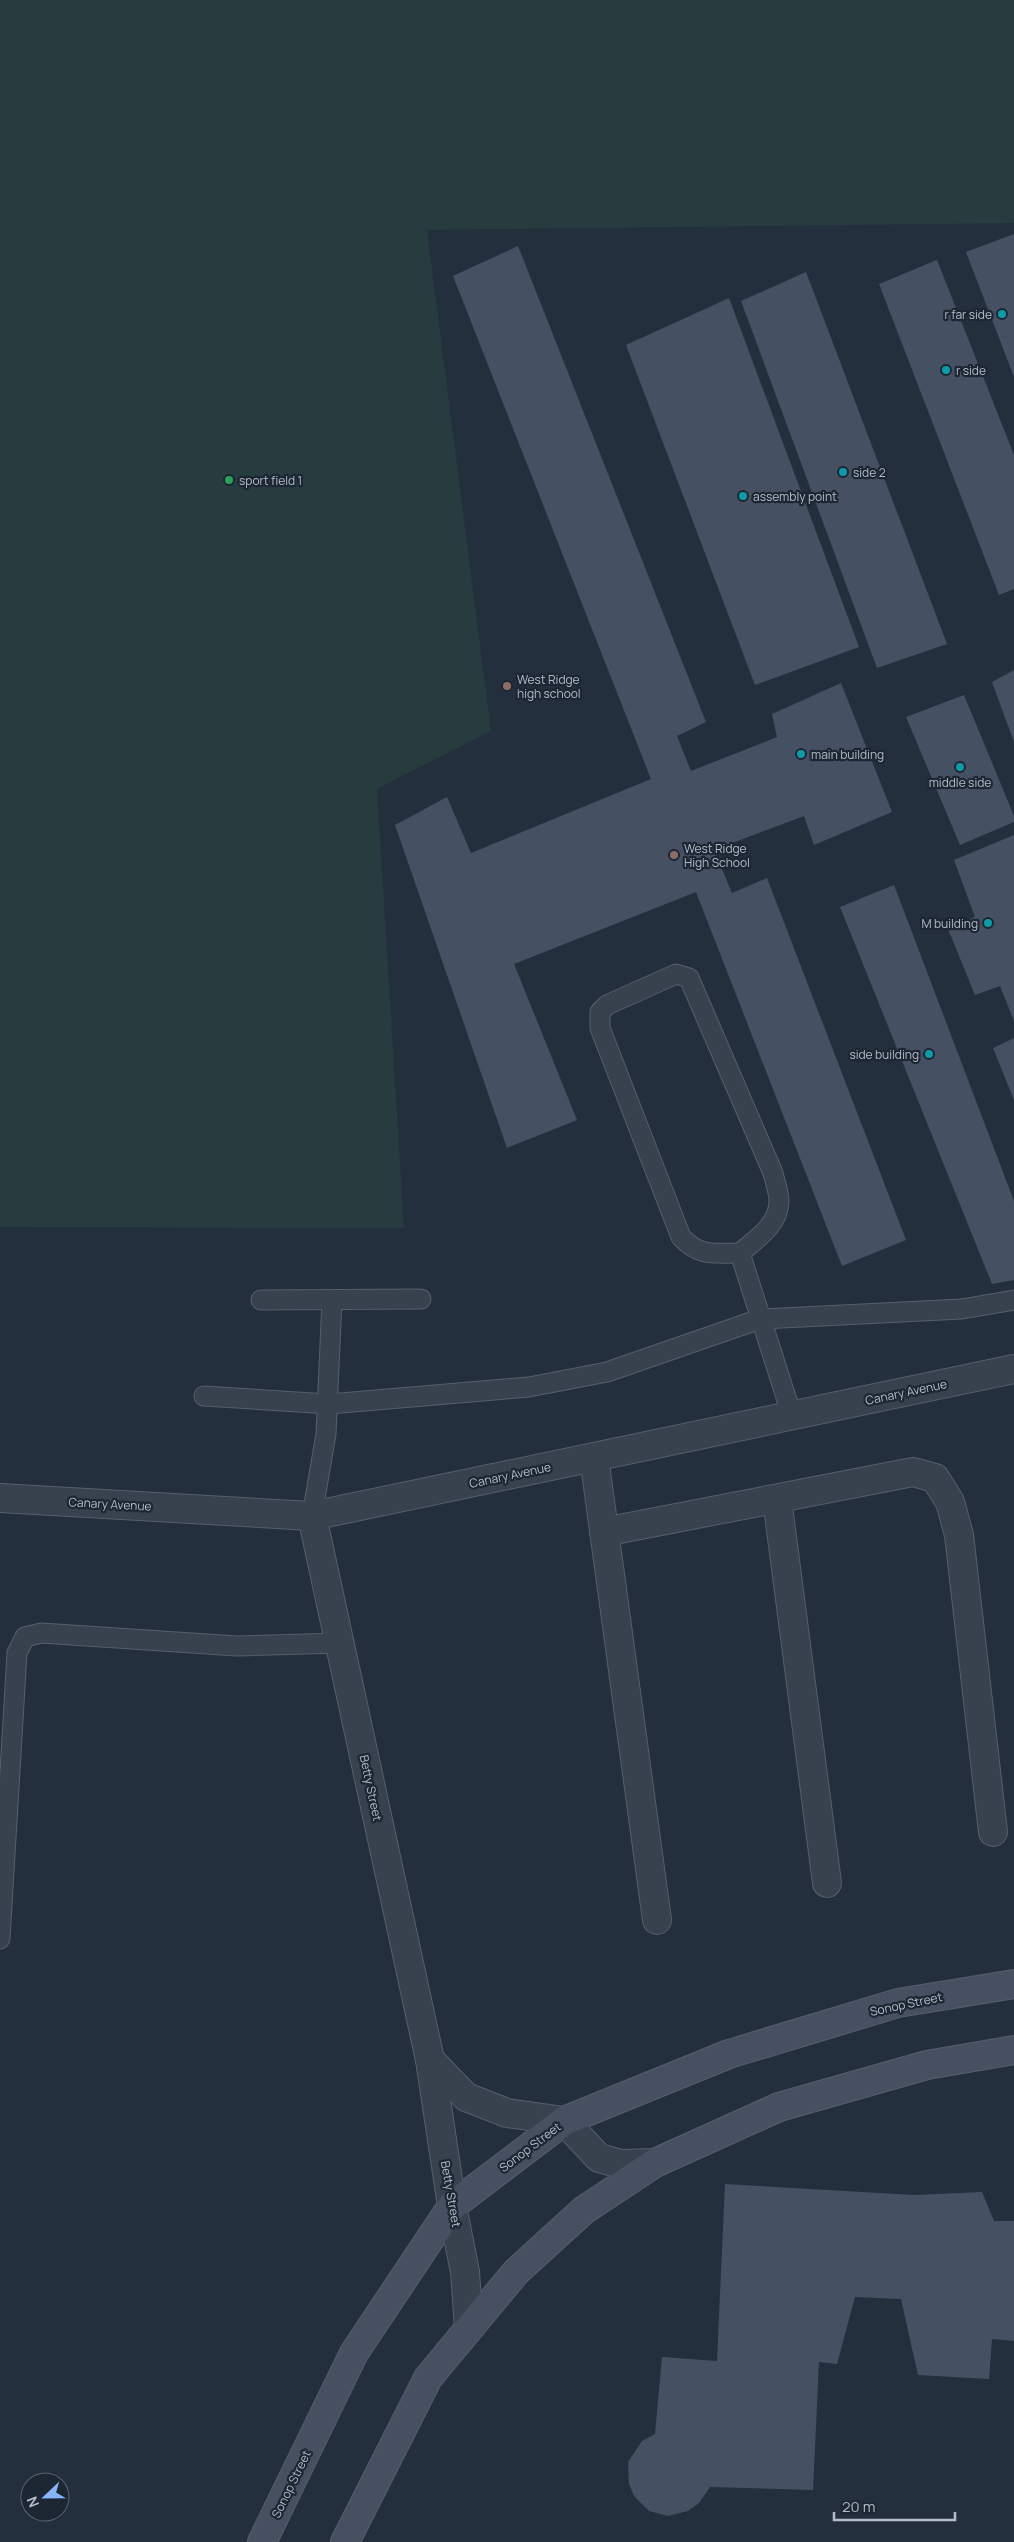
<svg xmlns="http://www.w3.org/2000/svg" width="1014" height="2542" font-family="Manrope,sans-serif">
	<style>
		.green { fill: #263c3f }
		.building { fill: #455162 }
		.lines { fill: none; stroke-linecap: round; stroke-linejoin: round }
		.lane-casing { stroke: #565f6c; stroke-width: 21 }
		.street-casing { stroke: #565f6c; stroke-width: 30 }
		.secondary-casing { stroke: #565f6c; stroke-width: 30 }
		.lane { stroke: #38414e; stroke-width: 19 }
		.street { stroke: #38414e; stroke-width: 28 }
		.secondary { stroke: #465061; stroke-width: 28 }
		.culture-dot { fill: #0f9aa8; stroke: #1d2633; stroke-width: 2 }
		.leisure-dot { fill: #2e9e5b; stroke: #1d2633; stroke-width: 2 }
		.education-dot { fill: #8d6e63; stroke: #1d2633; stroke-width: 2 }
		.labels { text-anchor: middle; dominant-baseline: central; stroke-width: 4.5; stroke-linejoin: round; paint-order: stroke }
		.poi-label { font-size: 12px; fill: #b4bcc9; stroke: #1d2633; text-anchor: start }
		.street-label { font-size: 12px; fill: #b4bcc9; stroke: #1d2633 }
	</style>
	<rect width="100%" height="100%" fill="#242f3e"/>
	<path class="green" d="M 0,0 L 1014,0 L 1014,223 L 427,230 L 491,731 L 377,789 L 404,1228 L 0,1227 Z"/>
	<g class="building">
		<path d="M 1014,234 L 1014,377 L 966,252 Z"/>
		<path d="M 518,246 L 706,722 L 677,736 L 691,771 L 777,737 L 772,714 L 841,683 L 892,812 L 814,845 L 804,816 L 714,850 L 732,893 L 767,878 L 906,1240 L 842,1266 L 696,892 L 514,964 L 577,1120 L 507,1148 L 395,825 L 447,797 L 471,853 L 651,779 L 453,276 Z"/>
		<path d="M 937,260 L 1014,455 L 1014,589 L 999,595 L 879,284 Z"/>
		<path d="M 806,272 L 947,644 L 877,668 L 741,301 Z"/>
		<path d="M 729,298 L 859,647 L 755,685 L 626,345 Z"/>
		<path d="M 1014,670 L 1014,742 L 992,682 Z"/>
		<path d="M 964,695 L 1014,816 L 1014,822 L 960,845 L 906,717 Z"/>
		<path d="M 1014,835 L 1014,1021 L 1000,986 L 975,995 L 948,929 L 975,917 L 954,860 Z"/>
		<path d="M 894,885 L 1014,1201 L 1014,1280 L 992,1284 L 840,907 Z"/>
		<path d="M 1014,1038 L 1014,1100 L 993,1048 Z"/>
		<path d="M 725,2184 L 914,2195 L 982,2192 L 994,2221 L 1014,2221 L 1014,2341 L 992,2339 L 989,2379 L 918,2375 L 901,2299 L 855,2297 L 837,2364 L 819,2362 L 813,2490 L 710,2487 L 699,2503 L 688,2511 L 668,2516 L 649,2511 L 634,2496 L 629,2484 L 628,2462 L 642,2441 L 655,2434 L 662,2357 L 717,2361 Z"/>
	</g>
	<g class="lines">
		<defs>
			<g id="lane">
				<path d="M 740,1253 C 756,1239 779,1225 779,1201 C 779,1192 775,1182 773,1173 L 689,978 L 676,974 L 607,1005 L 600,1012 L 600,1028 L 681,1237 C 700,1257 713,1253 740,1253 L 792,1416"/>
				<path d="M 261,1300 L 421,1299"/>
				<path d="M 204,1396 L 329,1404 L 529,1387 L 607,1372 L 760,1319 L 962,1309 L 1014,1300"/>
				<path d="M 312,1516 L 326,1434 L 332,1300"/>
				<path d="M 0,1939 L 17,1653 L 25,1637 L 41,1633 L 237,1646 L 339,1643"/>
			</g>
			<g id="street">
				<path d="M 594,1457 L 657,1920"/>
				<path d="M 0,1498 L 312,1516 L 1014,1369"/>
				<path d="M 777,1499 L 827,1883"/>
				<path d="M 312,1516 L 430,2060 L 452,2206 L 465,2272 L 469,2328"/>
				<path d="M 604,1532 L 913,1472 L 935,1478 L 950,1502 L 959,1535 L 993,1832"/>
				<path d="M 430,2060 L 466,2097 L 507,2113 L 564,2121 L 599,2158 L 621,2164 L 655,2163"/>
			</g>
			<g id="secondary">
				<path d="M 262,2542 L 354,2353 L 452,2206 L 564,2121 L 729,2054 L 898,2003 L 1014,1984"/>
				<path d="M 345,2542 L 428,2378 L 516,2272 L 584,2210 L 655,2163 L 779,2107 L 927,2065 L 1014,2050"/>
			</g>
		</defs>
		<use href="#lane" class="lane-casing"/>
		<use href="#street" class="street-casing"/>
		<use href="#secondary" class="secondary-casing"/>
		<use href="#lane" class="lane"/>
		<use href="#street" class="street"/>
		<use href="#secondary" class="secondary"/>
	</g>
	<g class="culture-dot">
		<circle cx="1002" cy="314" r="5"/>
		<circle cx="946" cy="370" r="5"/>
		<circle cx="843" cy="472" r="5"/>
		<circle cx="743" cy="496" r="5"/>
		<circle cx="801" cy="754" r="5"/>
		<circle cx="960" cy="767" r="5"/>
		<circle cx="988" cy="923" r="5"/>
		<circle cx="929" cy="1054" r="5"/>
	</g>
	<circle class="leisure-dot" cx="229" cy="480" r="5"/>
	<g class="education-dot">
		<circle cx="507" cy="686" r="5"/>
		<circle cx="674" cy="855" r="5"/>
	</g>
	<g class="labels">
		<g class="poi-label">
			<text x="992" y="314" text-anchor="end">r far side</text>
			<text x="956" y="370">r side</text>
			<text x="853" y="472">side 2</text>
			<text x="239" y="480">sport field 1</text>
			<text x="753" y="496">assembly point</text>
			<text x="517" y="679">West Ridge<tspan x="517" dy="14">high school</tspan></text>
			<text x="811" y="754">main building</text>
			<text x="960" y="782" text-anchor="middle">middle side</text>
			<text x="684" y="848">West Ridge<tspan x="684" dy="14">High School</tspan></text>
			<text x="978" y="923" text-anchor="end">M building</text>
			<text x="919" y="1054" text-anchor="end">side building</text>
		</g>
		<g class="street-label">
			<text transform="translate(906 1392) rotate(-12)">Canary Avenue</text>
			<text transform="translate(510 1475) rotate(-12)">Canary Avenue</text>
			<text transform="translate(110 1504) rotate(3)">Canary Avenue</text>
			<text transform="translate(371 1788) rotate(78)">Betty Street</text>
			<text transform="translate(906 2004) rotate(-12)">Sonop Street</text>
			<text transform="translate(530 2147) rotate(-37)">Sonop Street</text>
			<text transform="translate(451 2194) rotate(80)">Betty Street</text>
			<text transform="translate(291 2484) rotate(-64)">Sonop Street</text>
		</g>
	</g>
	<g transform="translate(45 2497) rotate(248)"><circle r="24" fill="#1d2633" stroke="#59626f"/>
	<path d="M0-4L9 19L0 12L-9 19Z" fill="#8ab4f8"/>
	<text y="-8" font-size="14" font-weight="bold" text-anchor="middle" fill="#b4bcc9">N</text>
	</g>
	<path d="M834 2512v8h121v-8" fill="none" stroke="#b4bcc9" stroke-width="2.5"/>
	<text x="842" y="2512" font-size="15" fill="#b4bcc9" stroke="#1d2633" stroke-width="4" paint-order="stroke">20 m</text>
</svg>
